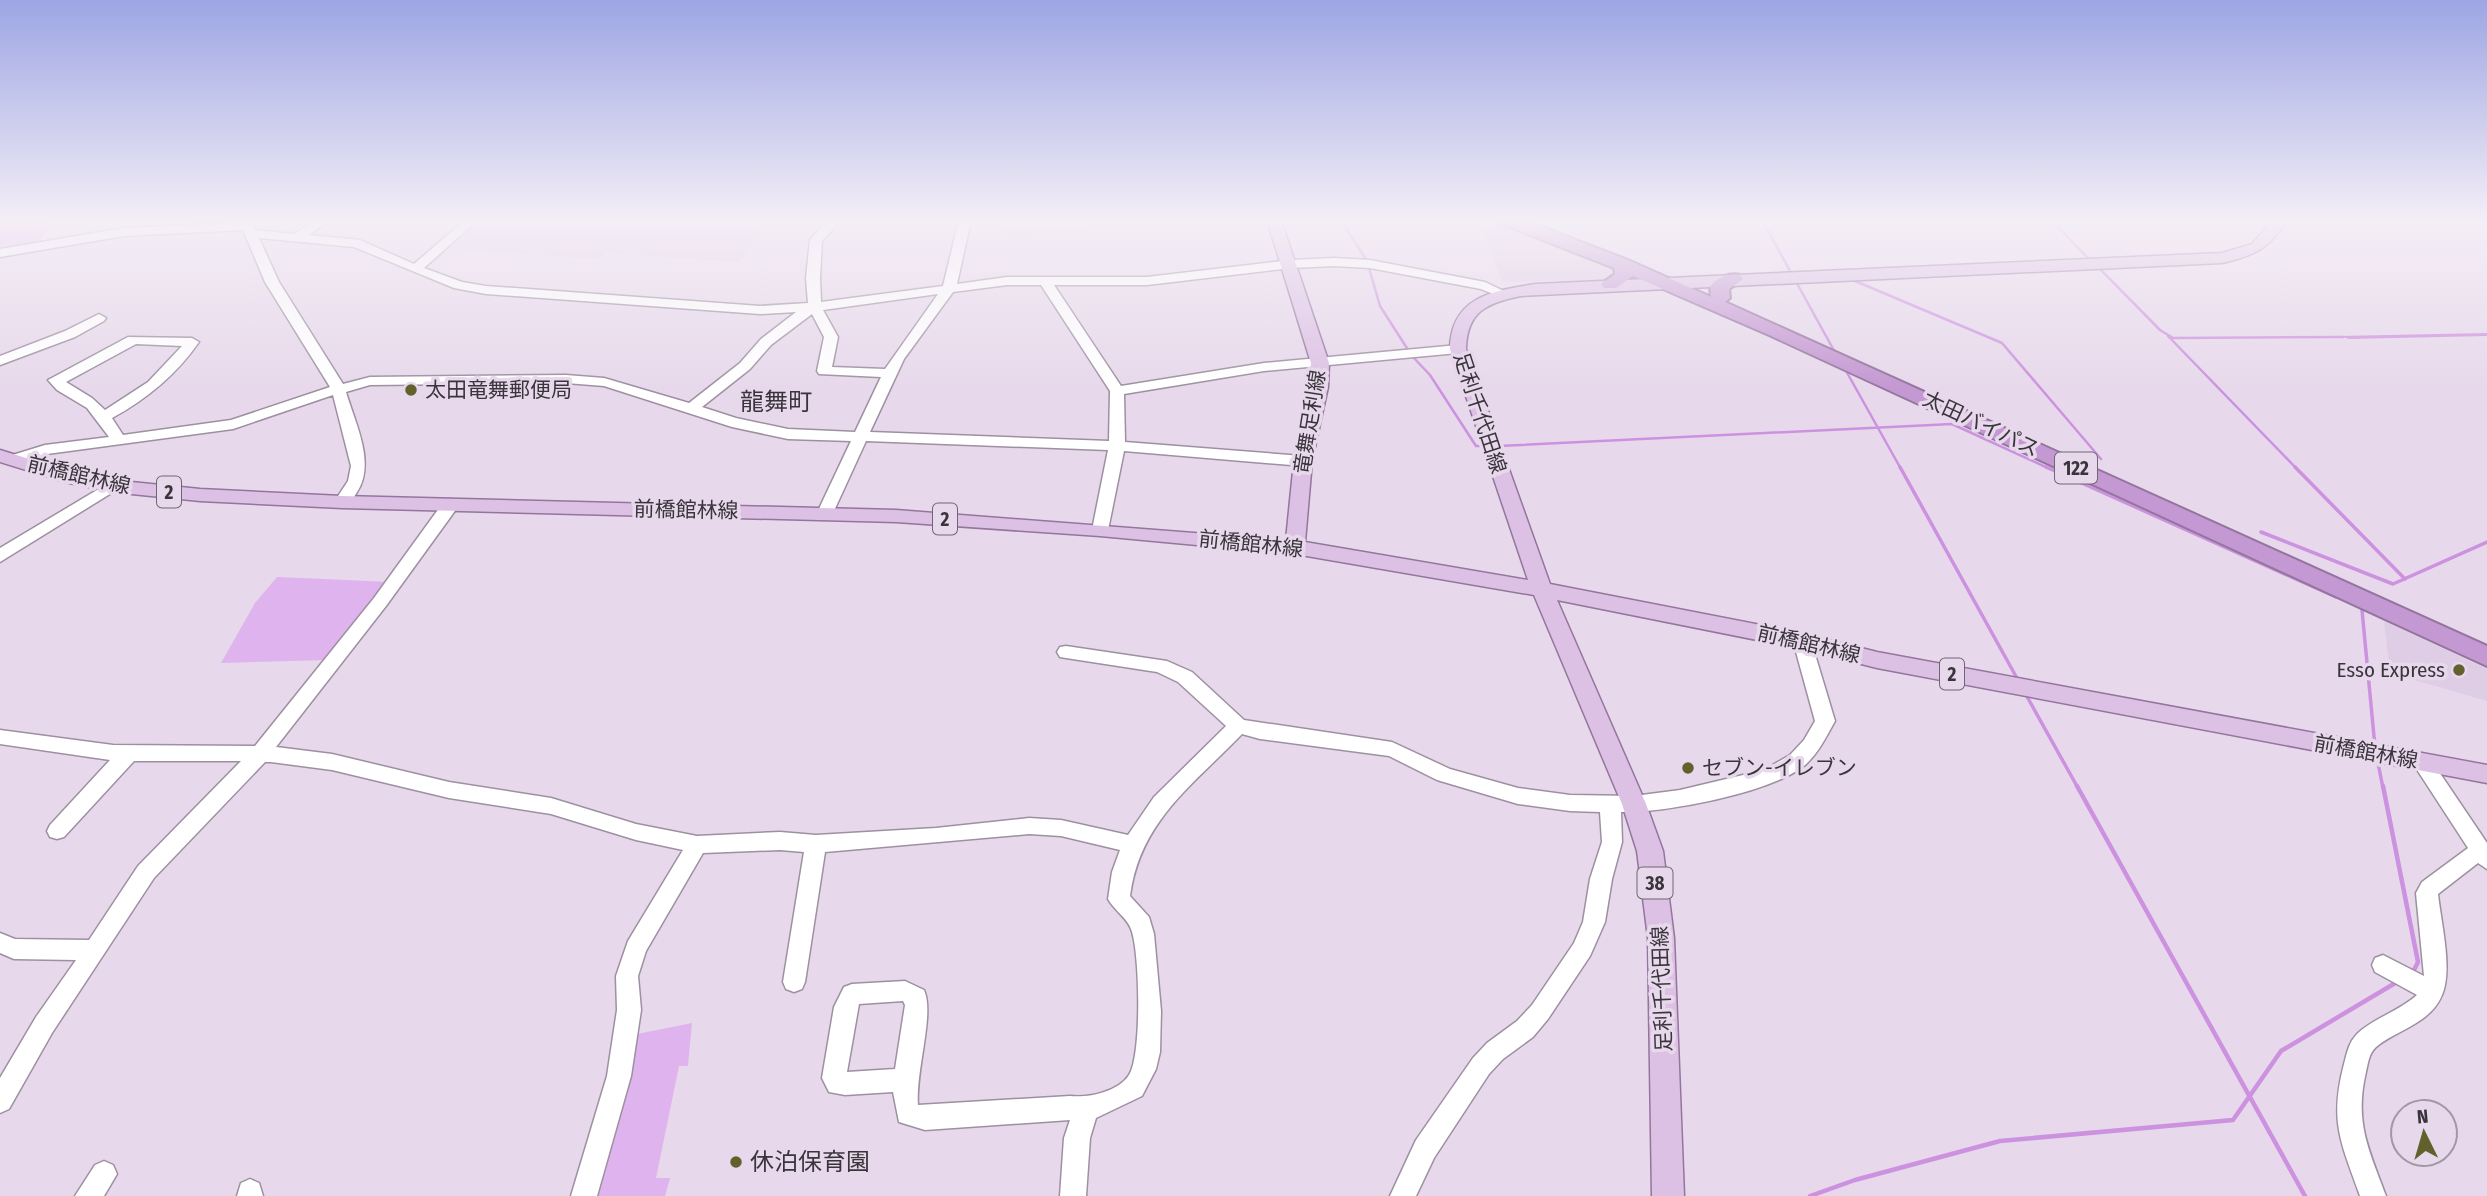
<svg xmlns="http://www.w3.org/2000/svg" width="2487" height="1196" font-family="'Fira Sans Condensed','Noto Sans JP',sans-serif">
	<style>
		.built { fill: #dfcde5 }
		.green { fill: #dfb3ee }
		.water { fill: #cd92df }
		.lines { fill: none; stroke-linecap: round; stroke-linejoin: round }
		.stream-far2 { stroke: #cd92df; stroke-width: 2.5 }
		.stream-far1 { stroke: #cd92df; stroke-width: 3.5 }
		.stream { stroke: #cd92df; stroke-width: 4.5 }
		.minor-casing { stroke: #9d90a1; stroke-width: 3 }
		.major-casing { stroke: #94759e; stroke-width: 3 }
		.highway-casing { stroke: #94759e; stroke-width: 4 }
		.minor { fill: #fff; fill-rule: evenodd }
		.major { fill: #dcc1e4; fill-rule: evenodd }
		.highway { fill: #c498d2; fill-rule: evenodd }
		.poi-dot { fill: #62612e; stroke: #e7d9eb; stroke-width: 2.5 }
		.labels { text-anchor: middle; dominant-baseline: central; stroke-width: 7; stroke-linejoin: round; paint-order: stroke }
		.shield { fill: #e7d9eb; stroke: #6e6670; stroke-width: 2 }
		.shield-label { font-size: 19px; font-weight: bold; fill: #3a353c }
		.poi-label { font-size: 21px; fill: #3a353c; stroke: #e7d9eb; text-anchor: start }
		.street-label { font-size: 21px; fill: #3a353c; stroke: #e7d9eb }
		.quarter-label { font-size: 24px; fill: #3a353c; stroke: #e7d9eb }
		.near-poi-label { font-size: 24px; fill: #3a353c; stroke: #e7d9eb; text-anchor: start }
	</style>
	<rect width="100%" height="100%" fill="#e7d9eb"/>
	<g class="built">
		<path d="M 482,220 L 771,220 L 739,262 L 605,253 L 599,259 L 450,249 Z"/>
		<path d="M 1009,220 L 1215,220 L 1214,228 L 1130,228 L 1004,238 L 1003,227 Z"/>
		<path d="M 1479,220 L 1487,220 L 1546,240 L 1610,265 L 1615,273 L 1600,280 L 1502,282 Z"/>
		<path d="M 2384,621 L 2487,669 L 2487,701 L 2390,673 Z"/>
	</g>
	<g class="green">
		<path d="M 0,220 L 55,220 L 39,242 L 0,245 Z"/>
		<path d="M 277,577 L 390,582 L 328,660 L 221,663 L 255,603 Z"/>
		<path d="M 692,1023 L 688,1066 L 679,1066 L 656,1178 L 670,1178 L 665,1196 L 591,1196 L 632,1035 Z"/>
	</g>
	<path class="water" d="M 2487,333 L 2487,336 L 2349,339 L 2339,336 Z"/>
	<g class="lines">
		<g class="stream-far2">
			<path d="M 1341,220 L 1367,261 L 1380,306 L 1412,356 L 1430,375 L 1476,446 L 1487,446"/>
			<path d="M 1762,220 L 1837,356"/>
			<path d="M 2051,220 L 2090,260"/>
			<path d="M 2100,269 L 2160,330 L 2173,338 L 2343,337"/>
			<path d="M 1855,281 L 2002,343 L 2101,459"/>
			<path d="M 2168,336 L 2297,469"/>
			<path d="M 1845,369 L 1901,469"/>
			<path d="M 1499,446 L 1952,424 L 2050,469"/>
		</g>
		<g class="stream-far1">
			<path d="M 1900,467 L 2018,680"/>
			<path d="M 2046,467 L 2336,597"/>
			<path d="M 2295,467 L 2405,579"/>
			<path d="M 2261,532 L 2393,584 L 2487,542"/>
			<path d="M 2362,610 L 2375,747"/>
			<path d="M 2025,693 L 2078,788"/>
			<path d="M 2377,758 L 2383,788"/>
		</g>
		<g class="stream">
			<path d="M 2077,786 L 2305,1196"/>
			<path d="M 2383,786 L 2418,962 L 2413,972"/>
			<path d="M 1810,1196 L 1855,1180 L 2000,1141 L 2233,1120 L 2281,1051 L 2397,982"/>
		</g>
		<defs>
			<g id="minor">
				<path d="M 239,220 L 251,220 L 255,230 L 294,234 L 316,220 L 330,220 L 309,235 L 360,240 L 414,264 L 465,220 L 478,220 L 424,268 L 462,282 L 486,286 L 760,306 L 808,303 L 806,278 L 810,240 L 828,220 L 841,220 L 822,241 L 820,278 L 821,302 L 943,286 L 959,220 L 971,220 L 957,284 L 1007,277 L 1147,277 L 1290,260 L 1334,258 L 1370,260 L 1485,282 L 1510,294 L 1503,298 L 1481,289 L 1370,268 L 1334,266 L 1290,268 L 1147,285 L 1054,285 L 1121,386 L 1264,363 L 1458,345 L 1465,349 L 1458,353 L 1264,371 L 1124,394 L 1125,442 L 1303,456 L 1311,461 L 1303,466 L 1124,451 L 1108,530 L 1100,535 L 1092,530 L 1108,450 L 866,441 L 833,513 L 825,518 L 817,513 L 851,441 L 788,439 L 732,427 L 604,386 L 566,383 L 370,385 L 346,392 C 355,423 376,463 357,492 C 353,499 350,505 342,507 L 334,502 L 348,481 L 351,466 L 333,395 L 233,429 L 47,454 L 12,465 L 6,463 L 4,460 L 6,457 L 45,445 L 109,437 L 87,408 L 57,390 L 48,380 L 128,337 L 192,338 L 199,342 C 176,375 147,399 112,418 L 123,435 L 231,420 L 330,387 L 265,282 L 243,230 L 124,236 L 0,257 L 0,249 L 124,228 L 240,223 ZM 259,238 L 354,247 L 454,288 L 486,294 L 760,314 L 796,312 L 761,339 L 740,363 L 689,403 L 604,378 L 566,375 L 370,377 L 343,384 L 279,282 ZM 1007,285 L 1041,285 L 1110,391 L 1109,441 L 870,432 L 904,359 L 953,292 ZM 938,294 L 885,369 L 832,367 L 838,337 L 823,310 ZM 812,314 L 824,337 L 817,371 L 819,374 L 881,377 L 855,432 L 788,429 L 736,418 L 702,407 L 750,369 L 771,345 ZM 136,344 L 182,346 L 148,382 L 105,410 L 92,398 L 66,382 Z"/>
				<path d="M 2477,220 L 2487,220 L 2487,227 Z"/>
				<path d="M 99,314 L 106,318 L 104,321 L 75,337 L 0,365 L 0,356 L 65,331 Z"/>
				<path d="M 112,481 L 120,486 L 118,489 L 0,562 L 0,548 Z"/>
				<path d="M 451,499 L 459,504 L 457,508 L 386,606 L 276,747 L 332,754 L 449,782 L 551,798 L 636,824 L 697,836 L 780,832 L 816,835 L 936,828 L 1029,818 L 1061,820 L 1128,835 L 1154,797 L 1226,726 L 1178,682 L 1157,672 L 1066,658 L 1060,657 L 1057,652 L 1060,647 L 1066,646 L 1167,661 L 1192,672 L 1244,720 L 1392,742 L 1450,769 L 1518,788 L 1570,795 L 1634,796 L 1680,790 L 1764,770 L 1790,755 L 1804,740 L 1815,721 L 1793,641 L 1796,636 L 1808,636 L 1811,641 L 1835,721 C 1826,737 1818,754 1804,766 C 1769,793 1665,813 1621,812 L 1622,842 L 1612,879 L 1605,922 L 1590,956 L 1548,1019 L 1533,1037 L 1503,1059 L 1489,1074 L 1434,1158 L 1416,1196 L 1390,1196 L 1416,1140 L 1473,1058 L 1487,1043 L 1517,1021 L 1532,1005 L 1574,943 L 1583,922 L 1590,879 L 1602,842 L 1600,812 L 1570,811 L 1518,804 L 1437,780 L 1389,756 L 1260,739 L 1242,734 C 1192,786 1140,821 1130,896 L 1149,917 L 1154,934 L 1161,1011 L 1160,1052 L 1156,1069 L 1142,1096 L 1096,1118 L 1090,1138 L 1086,1196 L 1060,1196 L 1064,1138 L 1070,1120 L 925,1130 L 899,1122 L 893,1092 L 845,1095 L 829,1092 L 822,1078 L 834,1007 L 844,987 L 852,984 L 905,981 L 924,990 C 935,1014 915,1072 918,1105 L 1070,1096 C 1088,1098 1118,1092 1129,1075 C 1142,1056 1140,951 1131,929 C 1127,918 1114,910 1108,899 L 1112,872 L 1120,850 L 1061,836 L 1029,834 L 825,852 L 805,982 L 802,989 L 794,992 L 786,989 L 783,982 L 804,852 L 780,850 L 703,853 L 646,951 L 638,976 L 641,1010 L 631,1076 L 597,1196 L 571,1196 L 607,1076 L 617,1010 L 616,976 L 628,941 L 683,850 L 636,840 L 551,814 L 449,798 L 332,770 L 271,762 L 265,762 L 154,878 L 52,1033 L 9,1109 L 0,1113 L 0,1078 L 36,1017 L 76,960 L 14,959 L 0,953 L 0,933 L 15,939 L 89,940 L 138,866 L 241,761 L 134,761 L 64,837 L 57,839 L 50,837 L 47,831 L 50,825 L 110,760 L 0,744 L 0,730 L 113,745 L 255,746 L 374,598 L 445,500 ZM 903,1001 L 905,1005 L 895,1069 L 847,1072 L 859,1004 Z"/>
				<path d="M 2422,754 L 2429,757 L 2487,843 L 2487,869 L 2478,863 L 2438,894 C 2441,923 2453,969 2442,995 C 2430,1024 2398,1029 2376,1047 C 2369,1053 2368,1063 2366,1072 C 2354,1122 2369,1150 2386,1196 L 2360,1196 C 2341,1142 2329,1122 2344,1064 C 2347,1053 2349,1042 2357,1034 C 2372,1019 2399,1011 2417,995 L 2375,972 L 2372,965 L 2375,958 L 2383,955 L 2424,976 L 2416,893 L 2422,882 L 2468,848 L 2412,762 L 2415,757 Z"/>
				<path d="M 104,1161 L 113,1165 L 117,1174 L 104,1196 L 75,1196 L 95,1165 Z"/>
				<path d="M 250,1179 L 259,1183 L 263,1196 L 237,1196 L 241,1183 Z"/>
			</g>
			<path id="major" d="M 1267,220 L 1281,220 L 1329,363 L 1328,387 L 1312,461 L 1305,542 L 1528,580 L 1450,349 C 1451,297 1492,291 1535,284 L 2222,253 L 2252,244 L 2273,220 L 2287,220 C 2271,248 2253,256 2222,263 L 1521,296 C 1487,303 1467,311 1466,349 L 1550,584 L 1802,633 L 1877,652 L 2487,765 L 2487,783 L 1877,668 L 1802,649 L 1557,600 L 1646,804 L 1663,851 L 1674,938 L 1684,1196 L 1652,1196 L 1648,938 L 1637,851 L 1622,804 L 1534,595 L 1295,554 L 1100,536 L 896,522 L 342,508 L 200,501 L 112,492 L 65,482 L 0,462 L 0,450 L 75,473 L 112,480 L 200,489 L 342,496 L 896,510 L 1286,540 L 1294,461 L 1310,387 L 1311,363 Z"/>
			<path id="highway" d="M 1499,220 L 1524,220 L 1628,260 L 1711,297 L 1710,287 C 1716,278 1730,272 1740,275 L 1743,279 L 1729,289 L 1730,298 L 1725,302 L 2487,646 L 2487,666 L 1769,335 L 1633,276 L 1616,288 L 1604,288 L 1601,284 L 1615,274 L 1614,268 L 1502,224 Z"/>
		</defs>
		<use href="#minor" class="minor-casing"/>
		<use href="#major" class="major-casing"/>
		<use href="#highway" class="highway-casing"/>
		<use href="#minor" class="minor"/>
		<use href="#major" class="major"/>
		<use href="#highway" class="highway"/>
	</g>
	<linearGradient id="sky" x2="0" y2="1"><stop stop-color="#9da6e4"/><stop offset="0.57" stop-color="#f4eef6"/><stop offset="1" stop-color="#f4eef6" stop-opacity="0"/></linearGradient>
	<rect width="2487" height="388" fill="url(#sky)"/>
	<g class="poi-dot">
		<circle cx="411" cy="390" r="7"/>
		<circle cx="2459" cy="670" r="7"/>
		<circle cx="1688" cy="768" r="7"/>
		<circle cx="736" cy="1162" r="7"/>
	</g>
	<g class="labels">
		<g class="shield">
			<rect x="2055" y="452.5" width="42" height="31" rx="5"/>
			<rect x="157" y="476.5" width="24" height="31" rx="5"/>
			<rect x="933" y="503.5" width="24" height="31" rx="5"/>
			<rect x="1940" y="658.5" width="24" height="31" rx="5"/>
			<rect x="1637.5" y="867.5" width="35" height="31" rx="5"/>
		</g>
		<g class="shield-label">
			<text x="2076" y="468">122</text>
			<text x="169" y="492">2</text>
			<text x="945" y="519">2</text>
			<text x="1952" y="674">2</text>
			<text x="1655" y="883">38</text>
		</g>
		<g class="poi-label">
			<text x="425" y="390">太田竜舞郵便局</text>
			<text x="2445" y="670" text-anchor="end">Esso Express</text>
			<text x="1702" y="768">セブン-イレブン</text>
		</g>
		<g class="street-label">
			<text transform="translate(1480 413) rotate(72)">足利千代田線</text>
			<text transform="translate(1310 422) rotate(-81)">竜舞足利線</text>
			<text transform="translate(1981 424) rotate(25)">太田バイパス</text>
			<text transform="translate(79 475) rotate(13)">前橋館林線</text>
			<text transform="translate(686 510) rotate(1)">前橋館林線</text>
			<text transform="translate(1251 544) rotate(6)">前橋館林線</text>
			<text transform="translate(1809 644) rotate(13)">前橋館林線</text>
			<text transform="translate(2366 752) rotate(10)">前橋館林線</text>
			<text transform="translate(1662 989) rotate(-92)">足利千代田線</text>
		</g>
		<g class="quarter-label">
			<text x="776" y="402">龍舞町</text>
		</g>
		<g class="near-poi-label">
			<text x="750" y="1162">休泊保育園</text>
		</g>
	</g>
	<g transform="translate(2424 1133) rotate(355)"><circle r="33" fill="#e7d9eb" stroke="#a297a5" stroke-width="2"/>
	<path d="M0-5L12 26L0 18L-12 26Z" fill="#62612e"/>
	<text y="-10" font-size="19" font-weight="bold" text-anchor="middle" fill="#3a353c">N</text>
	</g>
</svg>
